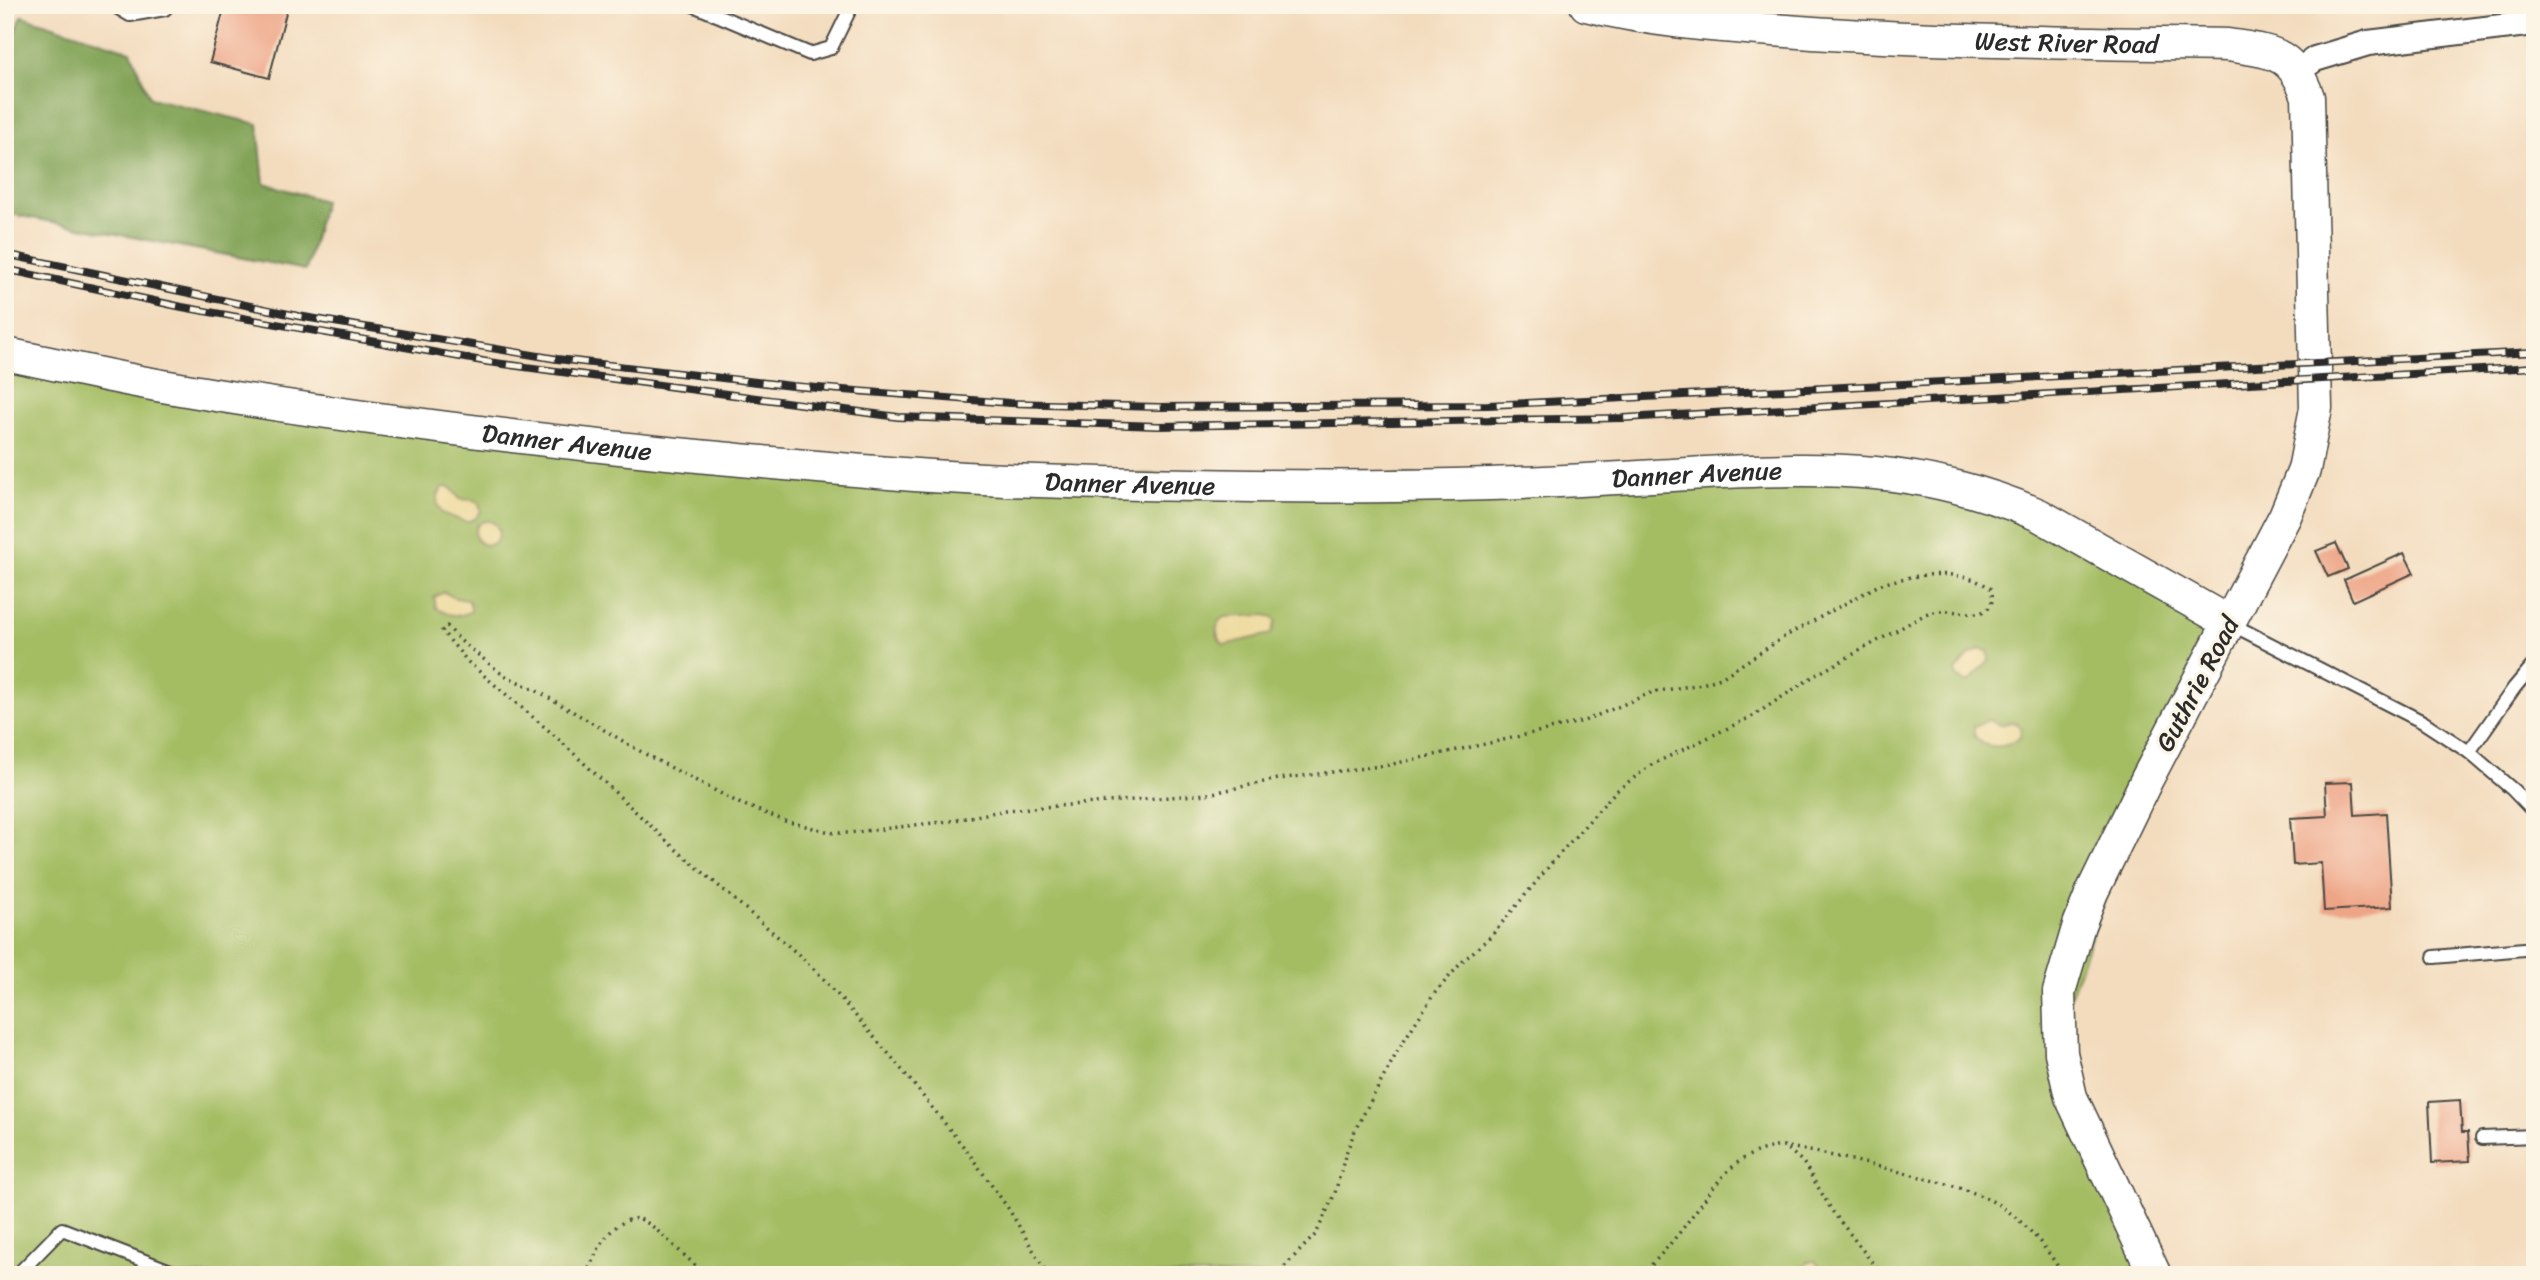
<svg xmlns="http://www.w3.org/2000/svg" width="2540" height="1280" font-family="Sriracha,sans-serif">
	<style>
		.green { fill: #a4bd63; stroke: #687447; stroke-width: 2 }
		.forest { fill: #83a459; stroke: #576842; stroke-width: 2 }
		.sand { fill: #eeda9e; stroke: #8c8264; stroke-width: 2 }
		.building { fill: #eea587 }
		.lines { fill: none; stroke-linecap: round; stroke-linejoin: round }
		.service-casing { stroke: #494641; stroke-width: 16 }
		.minor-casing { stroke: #494641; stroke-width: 28 }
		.tertiary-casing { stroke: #494641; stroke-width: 35 }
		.path { stroke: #494641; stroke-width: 3.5; stroke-dasharray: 2 5; stroke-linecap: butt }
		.service { stroke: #fff; stroke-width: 12 }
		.minor { stroke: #fff; stroke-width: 24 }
		.tertiary { stroke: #fff; stroke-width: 32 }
		.rail-casing { stroke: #2b2b2b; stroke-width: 8 }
		.rail { stroke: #fcf5e5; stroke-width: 5; stroke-dasharray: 16; stroke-linecap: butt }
		.labels { text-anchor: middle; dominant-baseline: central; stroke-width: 6; stroke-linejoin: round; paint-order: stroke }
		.street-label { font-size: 26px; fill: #2b2b2b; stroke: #fcf5e5 }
	</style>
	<rect width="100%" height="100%" fill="#fcf5e5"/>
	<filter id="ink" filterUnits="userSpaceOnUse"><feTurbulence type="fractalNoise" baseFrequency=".0143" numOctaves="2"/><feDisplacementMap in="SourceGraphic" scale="14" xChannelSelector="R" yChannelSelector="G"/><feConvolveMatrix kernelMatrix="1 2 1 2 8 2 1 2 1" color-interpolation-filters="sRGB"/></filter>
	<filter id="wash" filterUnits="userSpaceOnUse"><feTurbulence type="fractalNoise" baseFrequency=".00686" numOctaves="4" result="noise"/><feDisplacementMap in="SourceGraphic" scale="28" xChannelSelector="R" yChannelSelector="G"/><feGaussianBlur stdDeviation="1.57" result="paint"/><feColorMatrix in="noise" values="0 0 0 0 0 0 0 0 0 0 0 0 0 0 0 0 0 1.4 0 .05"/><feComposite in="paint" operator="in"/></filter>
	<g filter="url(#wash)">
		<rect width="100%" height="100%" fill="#f3dcbe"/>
		<path class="green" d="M 5,354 L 869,472 L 1931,480 L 2230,623 L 2147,779 L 2058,1031 L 2155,1275 L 5,1275 Z"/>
		<path class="forest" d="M 22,16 L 131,51 L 150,98 L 258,124 L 264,183 L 324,201 L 306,270 L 5,213 L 5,57 Z"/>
		<g class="sand">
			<path d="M 444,487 L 450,487 L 460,499 L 474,500 L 479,503 L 481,511 L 475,519 L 465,522 L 442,513 C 436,505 435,494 444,487 Z"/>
			<circle cx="487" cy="533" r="12"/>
			<path d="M 444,592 L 455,598 L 468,600 L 471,606 L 471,611 C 460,618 447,615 436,608 L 434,597 Z"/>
			<path d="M 1265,615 L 1272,617 L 1276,621 L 1271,634 L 1224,645 C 1215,636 1213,624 1225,617 Z"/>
			<path d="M 1980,649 L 1988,651 L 1989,661 L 1969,682 L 1962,681 L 1956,676 L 1956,671 L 1969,655 Z"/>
			<path d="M 1989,720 L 2000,725 L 2011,722 L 2018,724 L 2022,729 L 2020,737 C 2007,749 1984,751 1974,735 L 1974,726 Z"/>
			<path d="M 1815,1261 L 1825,1275 L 1805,1275 L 1804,1266 L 1807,1262 Z"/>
		</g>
		<g id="blocks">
			<g class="building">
				<path d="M 225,5 L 288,5 L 269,78 L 210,62 Z"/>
				<path d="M 2336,543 L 2348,569 L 2328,577 L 2316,551 Z"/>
				<path d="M 2404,553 L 2414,573 L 2353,601 L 2344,580 Z"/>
				<path d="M 2353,782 L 2355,815 L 2386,813 L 2392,907 L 2324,911 L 2321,863 L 2293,865 L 2290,818 L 2327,816 L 2325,783 Z"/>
				<path d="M 2460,1100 L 2462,1132 L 2468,1132 L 2470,1161 L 2432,1163 L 2429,1102 Z"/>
			</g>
		</g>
	</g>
	<g filter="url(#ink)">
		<use href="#blocks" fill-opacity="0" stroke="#494641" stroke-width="2"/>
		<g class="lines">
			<defs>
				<g id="service">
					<path d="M 113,5 L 130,15 L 165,9 L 168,5"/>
					<path d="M 693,5 L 810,54 L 831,48 L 852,5"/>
					<path d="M 2231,624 L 2423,722 L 2469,752 L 2513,790 L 2535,813"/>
					<path d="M 2469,752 L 2514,688 L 2535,663"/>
					<path d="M 2434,957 L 2535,948"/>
					<path d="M 2482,1138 L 2535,1136"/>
					<path d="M 17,1275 L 62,1229 L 181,1275"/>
				</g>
				<path id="minor" d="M 2297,72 L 2315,59 L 2368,43 L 2535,23"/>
				<g id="tertiary">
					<path id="s1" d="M 1586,5 C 1662,24 1735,27 1813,33 C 1951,42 2089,43 2228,45 C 2272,52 2292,51 2308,97 L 2316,408 L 2304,470 L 2285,516 L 2147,779 L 2092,892 L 2079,925 L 2059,992 L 2061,1053 L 2071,1097 L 2155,1275"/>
					<path id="s2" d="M 5,354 C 56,364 106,376 157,385 C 339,417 524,439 708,457 C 817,467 927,478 1037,481 C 1187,486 1339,489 1490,484 C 1562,482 1634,477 1706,473 C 1829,467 1923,465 2039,515 L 2230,623"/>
				</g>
			</defs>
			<use href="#service" class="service-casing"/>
			<use href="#minor" class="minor-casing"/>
			<use href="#tertiary" class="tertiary-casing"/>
			<g class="path">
				<path d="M 1789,1147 C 1832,1155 1874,1165 1916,1176 C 1945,1184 1976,1190 2002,1207 C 2027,1224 2048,1249 2063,1275"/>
				<path d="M 586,1275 C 598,1250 607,1222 638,1218 L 651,1225 L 706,1275"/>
				<path d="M 1048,1275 L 1008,1208 L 967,1151 L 894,1060 L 822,977 L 799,955 L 670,844 L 554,735 L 468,662 L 442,631 L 447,626 L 461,641 L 502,674 L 541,693 L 645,754 L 739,803 L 785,821 L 834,833 L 848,833 L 950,821 L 1006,810 L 1208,794 L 1278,779 L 1388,765 L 1499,741 L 1584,721 L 1653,692 L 1702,684 L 1721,678 L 1784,637 L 1879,585 C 1913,574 1960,567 1990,588 C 1994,597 1993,603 1987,610 C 1968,619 1951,605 1926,614 L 1814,676 L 1753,716 L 1651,765 L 1615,792 L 1556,858 L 1492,935 L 1462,962 L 1434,994 L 1401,1045 L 1356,1128 L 1345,1156 L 1335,1193 L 1316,1234 L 1283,1268 L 1280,1275"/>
				<path d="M 1642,1275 C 1660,1256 1677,1237 1692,1216 C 1719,1181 1735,1150 1784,1146 L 1803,1162 L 1833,1212 L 1882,1275"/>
			</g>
			<use href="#service" class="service"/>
			<use href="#minor" class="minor"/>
			<use href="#tertiary" class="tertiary"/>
			<defs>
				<g id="rail">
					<path d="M 5,254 L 298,316 L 557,359 L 792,386 L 1010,403 L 1158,407 L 1488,405 L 2535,352"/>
					<path d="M 5,269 L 182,307 L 488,362 L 898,417 L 1158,426 L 1624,418 L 2535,367"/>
				</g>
			</defs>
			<use href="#rail" class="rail-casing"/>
			<use href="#rail" class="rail"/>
		</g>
	</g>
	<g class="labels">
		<g class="street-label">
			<text stroke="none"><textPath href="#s1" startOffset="483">West River Road</textPath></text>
			<text stroke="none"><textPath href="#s2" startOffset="569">Danner Avenue</textPath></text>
			<text stroke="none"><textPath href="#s2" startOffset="1701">Danner Avenue</textPath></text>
			<text stroke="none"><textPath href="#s2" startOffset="1134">Danner Avenue</textPath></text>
			<text transform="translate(2197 684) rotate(-62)">Guthrie Road</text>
		</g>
	</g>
	<rect width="2540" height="1280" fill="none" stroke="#fcf5e5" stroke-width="28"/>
</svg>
